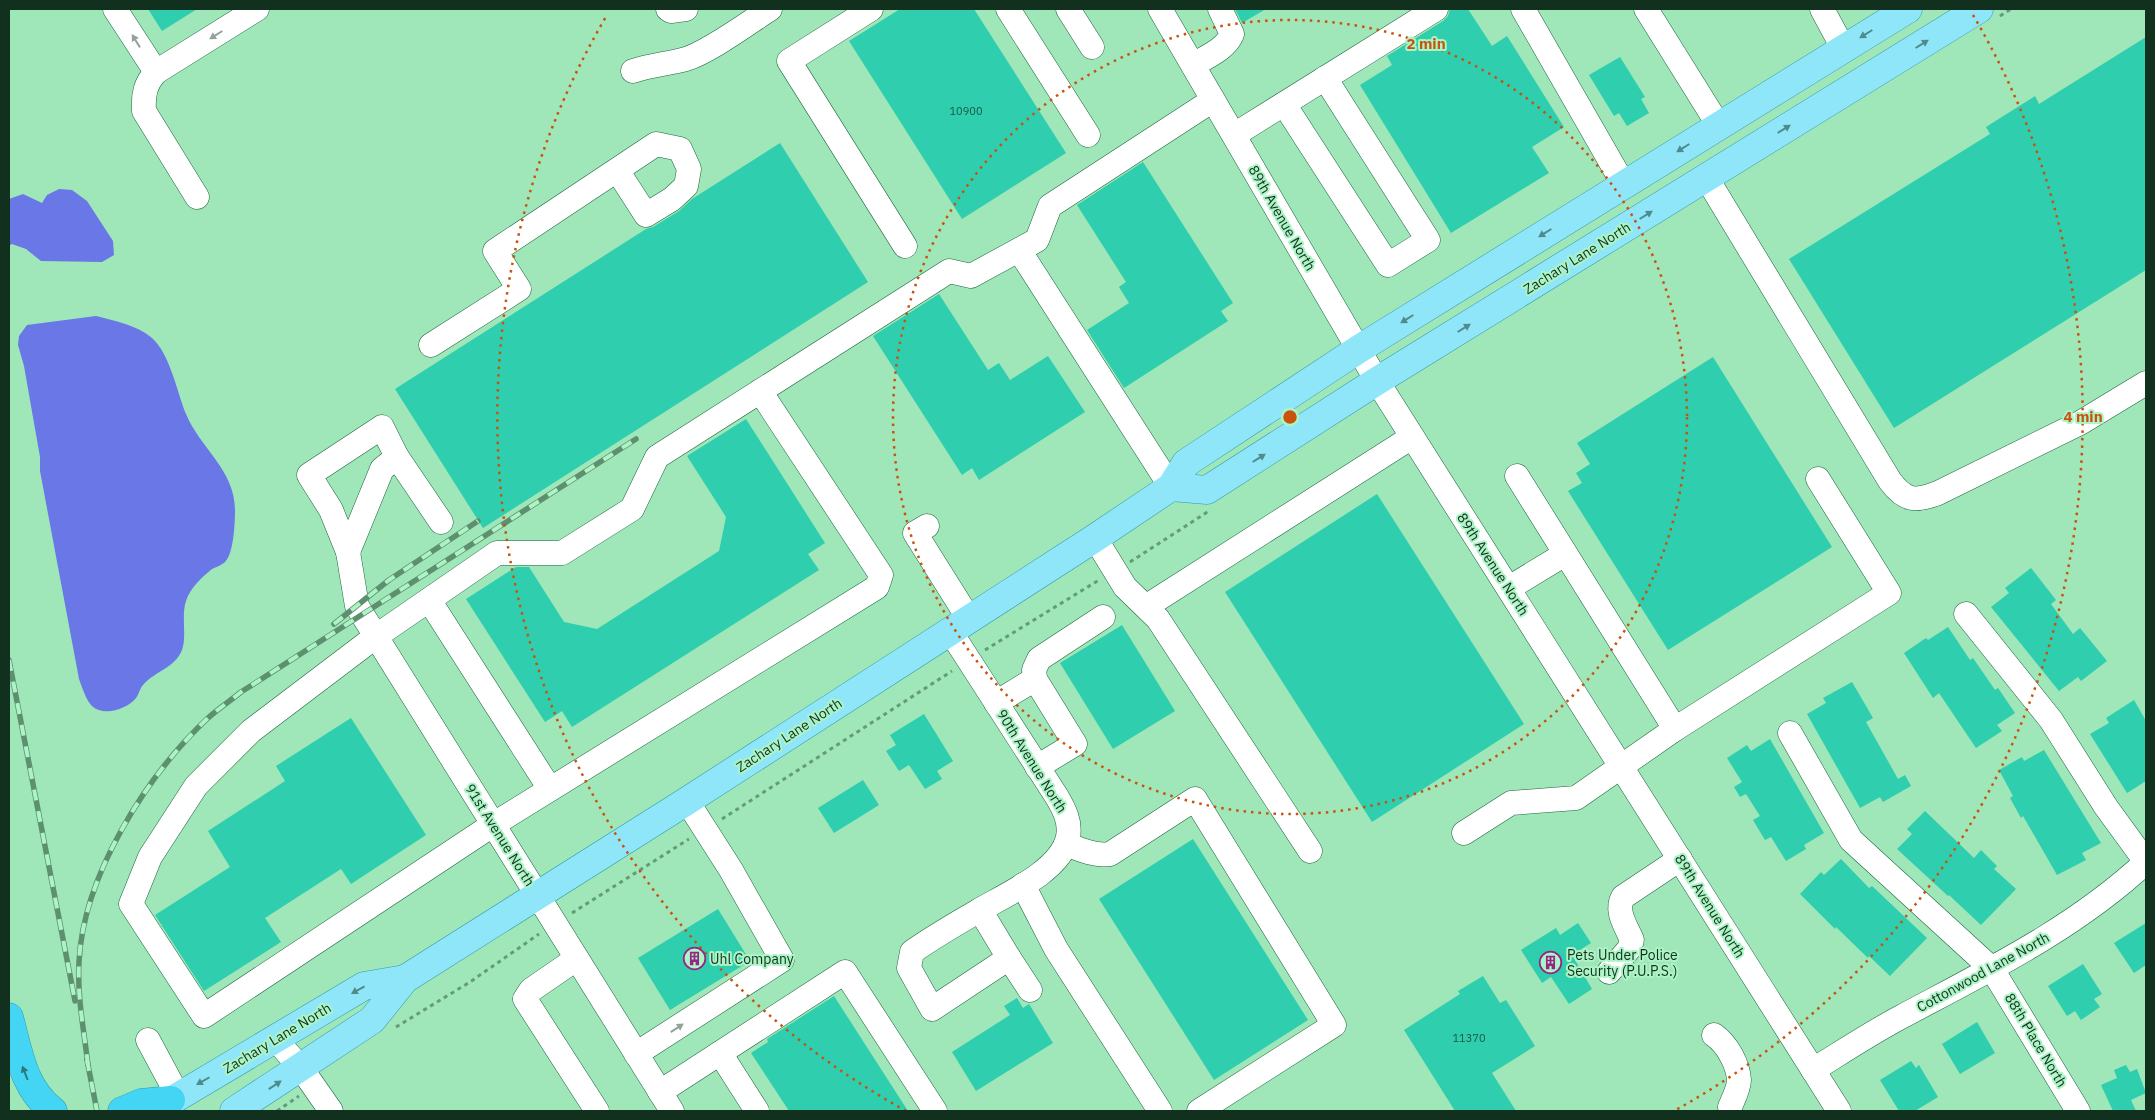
<svg xmlns="http://www.w3.org/2000/svg" width="2155" height="1120" font-family="'IBM Plex Sans',sans-serif">
	<style>
		.water { fill: #6977e7 }
		.building { fill: #2eceae }
		.lines { fill: none; stroke-linecap: round; stroke-linejoin: round }
		.minor-casing { stroke: #1c663e; stroke-width: 25 }
		.major-casing { stroke: #329ba9; stroke-width: 29 }
		.highway-casing { stroke: #329ba9; stroke-width: 29 }
		.path { stroke: #659b78; stroke-width: 3; stroke-dasharray: 4 4; stroke-linecap: butt }
		.minor { stroke: #fff; stroke-width: 24 }
		.major { stroke: #8fe6f8; stroke-width: 28 }
		.highway { stroke: #44d5f4; stroke-width: 28 }
		.rail-casing { stroke: #5d906f; stroke-width: 5.5 }
		.rail { stroke: #acf4c5; stroke-width: 4; stroke-dasharray: 11; stroke-linecap: butt }
		.oneway { fill: #508b8b }
		.oneway2 { fill: #94a29a }
		.oneway3 { fill: #287a7e }
		.ring { fill: none; stroke: #c8530f; stroke-width: 2.5; stroke-dasharray: 2.5 5 }
		.labels { text-anchor: middle; dominant-baseline: central; stroke-width: 4; stroke-linejoin: round; paint-order: stroke }
		.number-label { font-size: 11px; fill: #195842 }
		.street-label { font-size: 14px; fill: #12301e; stroke: #acf4c5 }
		.poi-label { font-size: 14px; fill: #12301e; stroke: #acf4c5; text-anchor: start }
		.centre { fill: #c8530f; stroke: #acf4c5; stroke-width: 2.5 }
		.ring-label { font-size: 15px; text-anchor: middle; font-weight: bold; fill: #c8530f; stroke: #acf4c5; stroke-width: 4; stroke-linejoin: round; paint-order: stroke }
	</style>
	<rect width="100%" height="100%" fill="#9fe6b8"/>
	<g class="water">
		<path d="M 59,189 L 72,190 L 87,201 L 113,241 L 114,255 L 102,262 L 41,261 L 26,249 L 12,244 L 9,246 L 9,199 L 23,194 L 42,203 L 47,195 Z"/>
		<path d="M 96,316 C 115,321 137,325 152,338 C 170,354 177,392 186,414 C 200,448 235,470 235,510 C 235,522 234,553 225,562 C 222,565 216,567 212,569 C 202,577 190,588 186,601 C 181,615 187,637 182,650 C 175,668 155,671 143,685 C 140,688 139,694 136,698 C 127,709 104,717 92,706 C 86,700 82,687 79,679 L 40,471 L 40,457 L 24,366 L 18,345 L 19,336 L 27,325 Z"/>
	</g>
	<g class="building">
		<path d="M 148,9 L 197,9 L 162,31 Z"/>
		<path d="M 900,9 L 974,9 L 1066,153 L 962,219 L 849,41 Z"/>
		<path d="M 1235,9 L 1266,9 L 1242,23 Z"/>
		<path d="M 1450,9 L 1468,9 L 1492,46 L 1507,36 L 1564,127 L 1532,147 L 1549,173 L 1451,233 L 1360,85 L 1392,65 L 1387,56 L 1443,21 L 1448,16 Z"/>
		<path d="M 2146,37 L 2146,270 L 1894,428 L 1789,259 L 1990,134 L 1986,127 L 2035,96 L 2039,104 Z"/>
		<path d="M 1620,57 L 1645,97 L 1641,99 L 1649,113 L 1627,126 L 1619,113 L 1614,116 L 1589,75 Z"/>
		<path d="M 780,143 L 868,282 L 483,528 L 395,389 L 646,229 L 653,227 L 679,211 L 692,199 Z"/>
		<path d="M 1143,162 L 1233,303 L 1221,311 L 1228,321 L 1124,388 L 1087,330 L 1129,303 L 1119,287 L 1126,282 L 1077,205 Z"/>
		<path d="M 939,294 L 988,370 L 999,363 L 1010,380 L 1048,356 L 1085,412 L 979,480 L 972,468 L 962,475 L 873,336 Z"/>
		<path d="M 1713,357 L 1832,547 L 1668,650 L 1568,491 L 1582,483 L 1576,473 L 1590,464 L 1577,443 Z"/>
		<path d="M 746,419 L 825,543 L 808,554 L 819,570 L 572,727 L 562,711 L 545,722 L 466,599 L 516,567 L 529,567 L 564,622 L 597,629 L 719,551 L 726,517 L 687,456 Z"/>
		<path d="M 1377,494 L 1524,724 L 1372,822 L 1225,592 Z"/>
		<path d="M 2031,568 L 2056,600 L 2051,604 L 2073,634 L 2080,628 L 2107,661 L 2081,681 L 2078,677 L 2059,691 L 1991,607 L 2009,593 L 2005,588 Z"/>
		<path d="M 1122,625 L 1175,711 L 1113,749 L 1060,663 Z"/>
		<path d="M 1948,627 L 1970,660 L 1973,658 L 1995,690 L 1998,688 L 2015,713 L 1997,725 L 2002,731 L 1976,748 L 1939,693 L 1933,698 L 1904,653 L 1926,638 L 1928,640 Z"/>
		<path d="M 1852,682 L 1873,718 L 1866,722 L 1898,779 L 1905,775 L 1911,786 L 1883,802 L 1880,797 L 1860,808 L 1807,714 L 1826,703 L 1823,698 Z"/>
		<path d="M 2134,700 L 2146,721 L 2146,781 L 2127,793 L 2090,734 L 2109,723 L 2106,718 Z"/>
		<path d="M 924,714 L 953,761 L 937,771 L 942,779 L 925,789 L 909,765 L 899,771 L 886,751 L 896,745 L 890,735 Z"/>
		<path d="M 351,718 L 426,835 L 351,884 L 341,869 L 265,918 L 281,942 L 204,991 L 155,915 L 230,867 L 208,831 L 285,781 L 276,766 Z"/>
		<path d="M 1770,739 L 1824,833 L 1804,845 L 1806,849 L 1786,861 L 1771,837 L 1765,840 L 1753,820 L 1760,816 L 1746,794 L 1740,797 L 1734,787 L 1742,782 L 1727,758 L 1747,745 L 1751,751 Z"/>
		<path d="M 2044,750 L 2101,843 L 2082,853 L 2086,860 L 2057,875 L 2023,816 L 2021,818 L 2010,798 L 2013,796 L 1999,770 L 2022,757 L 2024,761 Z"/>
		<path d="M 863,780 L 879,805 L 834,833 L 818,808 Z"/>
		<path d="M 1925,811 L 1974,858 L 1981,850 L 1997,866 L 1994,869 L 2016,889 L 1981,925 L 1949,895 L 1948,896 L 1897,849 L 1912,834 L 1907,829 Z"/>
		<path d="M 1193,839 L 1308,1020 L 1214,1080 L 1099,899 Z"/>
		<path d="M 1841,859 L 1869,888 L 1872,886 L 1927,938 L 1890,976 L 1869,956 L 1868,958 L 1836,927 L 1835,929 L 1800,894 L 1821,872 L 1824,875 Z"/>
		<path d="M 718,909 L 750,961 L 670,1010 L 638,958 Z"/>
		<path d="M 1578,923 L 1591,943 L 1572,955 L 1592,989 L 1569,1004 L 1551,977 L 1542,983 L 1521,950 L 1556,928 L 1560,935 Z"/>
		<path d="M 2146,923 L 2146,965 L 2134,973 L 2114,943 Z"/>
		<path d="M 2083,964 L 2102,994 L 2094,999 L 2100,1007 L 2081,1020 L 2075,1011 L 2067,1016 L 2048,986 Z"/>
		<path d="M 1483,976 L 1500,1003 L 1506,1000 L 1535,1046 L 1492,1073 L 1516,1111 L 1455,1111 L 1404,1030 L 1460,994 L 1458,991 Z"/>
		<path d="M 834,996 L 908,1111 L 789,1111 L 751,1053 L 768,1042 L 767,1039 Z"/>
		<path d="M 1017,998 L 1023,1008 L 1029,1004 L 1053,1043 L 976,1091 L 952,1052 L 1010,1015 L 1004,1006 Z"/>
		<path d="M 1977,1022 L 1995,1053 L 1960,1074 L 1942,1044 Z"/>
		<path d="M 1911,1061 L 1916,1068 L 1919,1065 L 1938,1097 L 1915,1111 L 1899,1111 L 1880,1080 Z"/>
		<path d="M 2126,1065 L 2130,1072 L 2137,1069 L 2146,1093 L 2131,1100 L 2136,1111 L 2113,1111 L 2101,1085 L 2117,1078 L 2114,1070 Z"/>
	</g>
	<g class="lines">
		<defs>
			<g id="minor">
				<path d="M 115,9 L 156,72"/>
				<path d="M 668,9 L 671,11 L 686,9"/>
				<path d="M 871,9 L 789,61 L 905,246"/>
				<path d="M 1008,9 L 1088,135"/>
				<path d="M 1068,9 L 1092,47"/>
				<path d="M 1160,9 L 1377,381 L 1839,1111"/>
				<path d="M 1523,9 L 1624,185"/>
				<path d="M 1646,9 L 1719,126"/>
				<path d="M 1822,9 L 1843,48"/>
				<path d="M 1193,65 C 1206,57 1226,49 1232,34 L 1220,9"/>
				<path d="M 633,71 C 650,65 668,64 686,59 C 709,52 748,23 770,9"/>
				<path d="M 1284,104 L 1388,265 L 1428,240 L 1325,78"/>
				<path d="M 1234,135 L 1436,9"/>
				<path d="M 1706,177 L 1890,481 C 1905,501 1915,502 1938,493 L 2080,423 L 2146,383"/>
				<path d="M 197,197 L 144,111 C 143,95 145,84 156,72 L 257,9"/>
				<path d="M 1019,250 L 1171,487"/>
				<path d="M 431,345 L 519,289 L 495,251 L 656,144 L 680,149 L 689,169 L 686,186 L 672,199 L 646,215 L 617,170"/>
				<path d="M 760,391 L 881,575 L 877,587 L 494,824 L 204,1016 L 131,904 L 150,857 L 196,786 L 251,731 L 375,637 L 497,553 L 562,553 L 632,509 L 657,457 L 949,271 L 971,276 L 1037,240 L 1050,206 L 1213,100"/>
				<path d="M 397,457 L 382,427 L 309,475 L 331,510 L 348,552 L 357,606 L 672,1111"/>
				<path d="M 927,526 L 915,533 L 969,619"/>
				<path d="M 1095,538 L 1125,587 L 1158,619 L 1310,851"/>
				<path d="M 348,552 L 382,469 L 397,457 L 441,522"/>
				<path d="M 1509,588 L 1565,554"/>
				<path d="M 429,600 L 550,789"/>
				<path d="M 1147,606 L 1412,437"/>
				<path d="M 1966,614 L 2051,720 L 2106,807 L 2146,862"/>
				<path d="M 950,631 L 1057,797 C 1064,809 1071,822 1068,837 C 1061,871 1005,895 978,911 C 956,924 933,937 912,952 L 909,968 L 932,1009 L 1009,958 L 1030,990"/>
				<path d="M 1035,679 L 1034,670 L 1039,659 L 1103,617"/>
				<path d="M 996,703 L 1035,679 L 1075,744 L 1037,767"/>
				<path d="M 1675,729 L 1889,593 L 1818,479"/>
				<path d="M 1790,733 L 1851,840 L 1992,969 L 2078,1111"/>
				<path d="M 1464,833 L 1511,803 L 1576,798 L 1675,729 L 1517,476"/>
				<path d="M 1066,844 C 1081,850 1094,856 1110,854 L 1195,799 L 1334,1025 L 1199,1111"/>
				<path d="M 1023,885 L 1056,949 L 1160,1111"/>
				<path d="M 980,910 L 1009,958"/>
				<path d="M 576,959 L 531,990 L 525,999 L 597,1111"/>
				<path d="M 1609,972 L 1629,949 L 1632,940 C 1626,926 1615,911 1623,897 L 1680,859"/>
				<path d="M 1714,1035 C 1727,1044 1738,1064 1739,1080 C 1739,1088 1733,1100 1730,1107"/>
				<path d="M 275,1039 L 301,1068 L 331,1111"/>
				<path d="M 148,1040 L 178,1096"/>
				<path d="M 720,1053 L 757,1111"/>
				<path d="M 636,1054 L 782,960 L 731,870 L 687,801"/>
				<path d="M 1813,1070 C 1842,1052 1871,1033 1901,1017 C 1987,971 2074,929 2146,862"/>
				<path d="M 660,1092 L 845,972 L 935,1111"/>
			</g>
			<g id="major">
				<path d="M 1171,487 L 1207,490 L 1377,381 L 1979,9"/>
				<path d="M 154,1111 L 364,986 L 405,979"/>
				<path d="M 234,1111 L 372,1020 L 405,979 L 687,801 L 1095,538 L 1171,487 L 1186,463 L 1359,349 L 1908,9"/>
			</g>
			<g id="highway">
				<path d="M 9,1017 C 19,1053 23,1088 53,1111"/>
				<path d="M 122,1111 L 141,1103 L 171,1100"/>
			</g>
		</defs>
		<use href="#minor" class="minor-casing"/>
		<use href="#major" class="major-casing"/>
		<use href="#highway" class="highway-casing"/>
		<g class="path">
			<path d="M 2000,16 L 2011,9"/>
			<path d="M 1130,562 L 1209,511"/>
			<path d="M 985,650 L 1099,580"/>
			<path d="M 722,819 L 952,671"/>
			<path d="M 572,913 L 689,839"/>
			<path d="M 396,1027 L 470,982 L 539,934"/>
			<path d="M 277,1111 L 299,1096"/>
		</g>
		<use href="#minor" class="minor"/>
		<use href="#major" class="major"/>
		<use href="#highway" class="highway"/>
		<defs>
			<g id="rail">
				<path d="M 334,624 L 389,580 L 478,521"/>
				<path d="M 9,660 L 75,1001"/>
				<path d="M 87,1060 L 97,1111"/>
				<path d="M 88,1065 C 84,1031 77,996 79,962 C 83,876 146,776 208,718 C 218,709 230,701 241,692 L 636,439"/>
			</g>
		</defs>
		<use href="#rail" class="rail-casing"/>
		<use href="#rail" class="rail"/>
	</g>
	<defs><path id="oneway-solid" d="M-6-.8H1V-3.2L6.5 0L1 3.2V.8H-6Z" transform="scale(1.25)"/></defs>
	<g class="oneway">
		<use href="#oneway-solid" transform="translate(1866 34) rotate(148)"/>
		<use href="#oneway-solid" transform="translate(1922 44) rotate(-32)"/>
		<use href="#oneway-solid" transform="translate(1784 129) rotate(-32)"/>
		<use href="#oneway-solid" transform="translate(1683 148) rotate(148)"/>
		<use href="#oneway-solid" transform="translate(1646 215) rotate(-32)"/>
		<use href="#oneway-solid" transform="translate(1545 233) rotate(148)"/>
		<use href="#oneway-solid" transform="translate(1407 319) rotate(148)"/>
		<use href="#oneway-solid" transform="translate(1464 328) rotate(-32)"/>
		<use href="#oneway-solid" transform="translate(1259 458) rotate(-32)"/>
		<use href="#oneway-solid" transform="translate(358 990) rotate(151)"/>
		<use href="#oneway-solid" transform="translate(203 1081) rotate(150)"/>
		<use href="#oneway-solid" transform="translate(275 1085) rotate(-33)"/>
	</g>
	<g class="oneway2">
		<use href="#oneway-solid" transform="translate(216 35) rotate(148)"/>
		<use href="#oneway-solid" transform="translate(136 41) rotate(-122)"/>
		<use href="#oneway-solid" transform="translate(677 1028) rotate(-33)"/>
	</g>
	<use class="oneway3" href="#oneway-solid" transform="translate(25 1073) rotate(-111)"/>
	<g class="ring">
		<circle cx="1290" cy="417" r="397"/>
		<path d="M906 1111A793 793 0 0 1 607 15M1973 15A793 793 0 0 1 1674 1111"/>
	</g>
	<defs>
		<symbol id="building-ring" viewBox="-11 -11 22 22"><circle r="9.5" fill="#acf4c5" stroke="#962584" stroke-width="1.5"/><path d="M-4-6H4V6H1V3H-1V6H-4ZM-2.5-4.3h1.7v1.8h-1.7ZM.8-4.3h1.7v1.8H.8ZM-2.5-1h1.7V.8h-1.7ZM.8-1h1.7V.8H.8Z" fill="#962584"/></symbol>
	</defs>
	<g fill-rule="evenodd">
		<use href="#building-ring" x="682" y="946" width="25" height="25"/>
		<use href="#building-ring" x="1538" y="950" width="25" height="25"/>
	</g>
	<g class="labels">
		<g class="number-label">
			<text x="966" y="111">10900</text>
			<text x="1469" y="1038">11370</text>
		</g>
		<g class="street-label">
			<text transform="translate(1282 218) rotate(60)">89th Avenue North</text>
			<text transform="translate(1577 258) rotate(-32)">Zachary Lane North</text>
			<text transform="translate(1493 564) rotate(57)">89th Avenue North</text>
			<text transform="translate(789 735) rotate(-33)">Zachary Lane North</text>
			<text transform="translate(1032 761) rotate(58)">90th Avenue North</text>
			<text transform="translate(500 835) rotate(58)">91st Avenue North</text>
			<text transform="translate(1710 906) rotate(58)">89th Avenue North</text>
			<text transform="translate(1983 972) rotate(-29)">Cottonwood Lane North</text>
			<text transform="translate(277 1038) rotate(-31)">Zachary Lane North</text>
			<text transform="translate(2036 1040) rotate(59)">88th Place North</text>
		</g>
		<g class="poi-label">
			<text x="1567" y="955">Pets Under Police<tspan x="1567" dy="16">Security (P.U.P.S.)</tspan></text>
			<text x="710" y="959">Uhl Company</text>
		</g>
	</g>
	<circle cx="1290" cy="417" r="8" class="centre"/>
	<g class="ring-label">
		<text x="1426" y="49">2 min</text>
		<text x="2083" y="422">4 min</text>
	</g>
	<rect width="2155" height="1120" fill="none" stroke="#12301e" stroke-width="20"/>
</svg>
